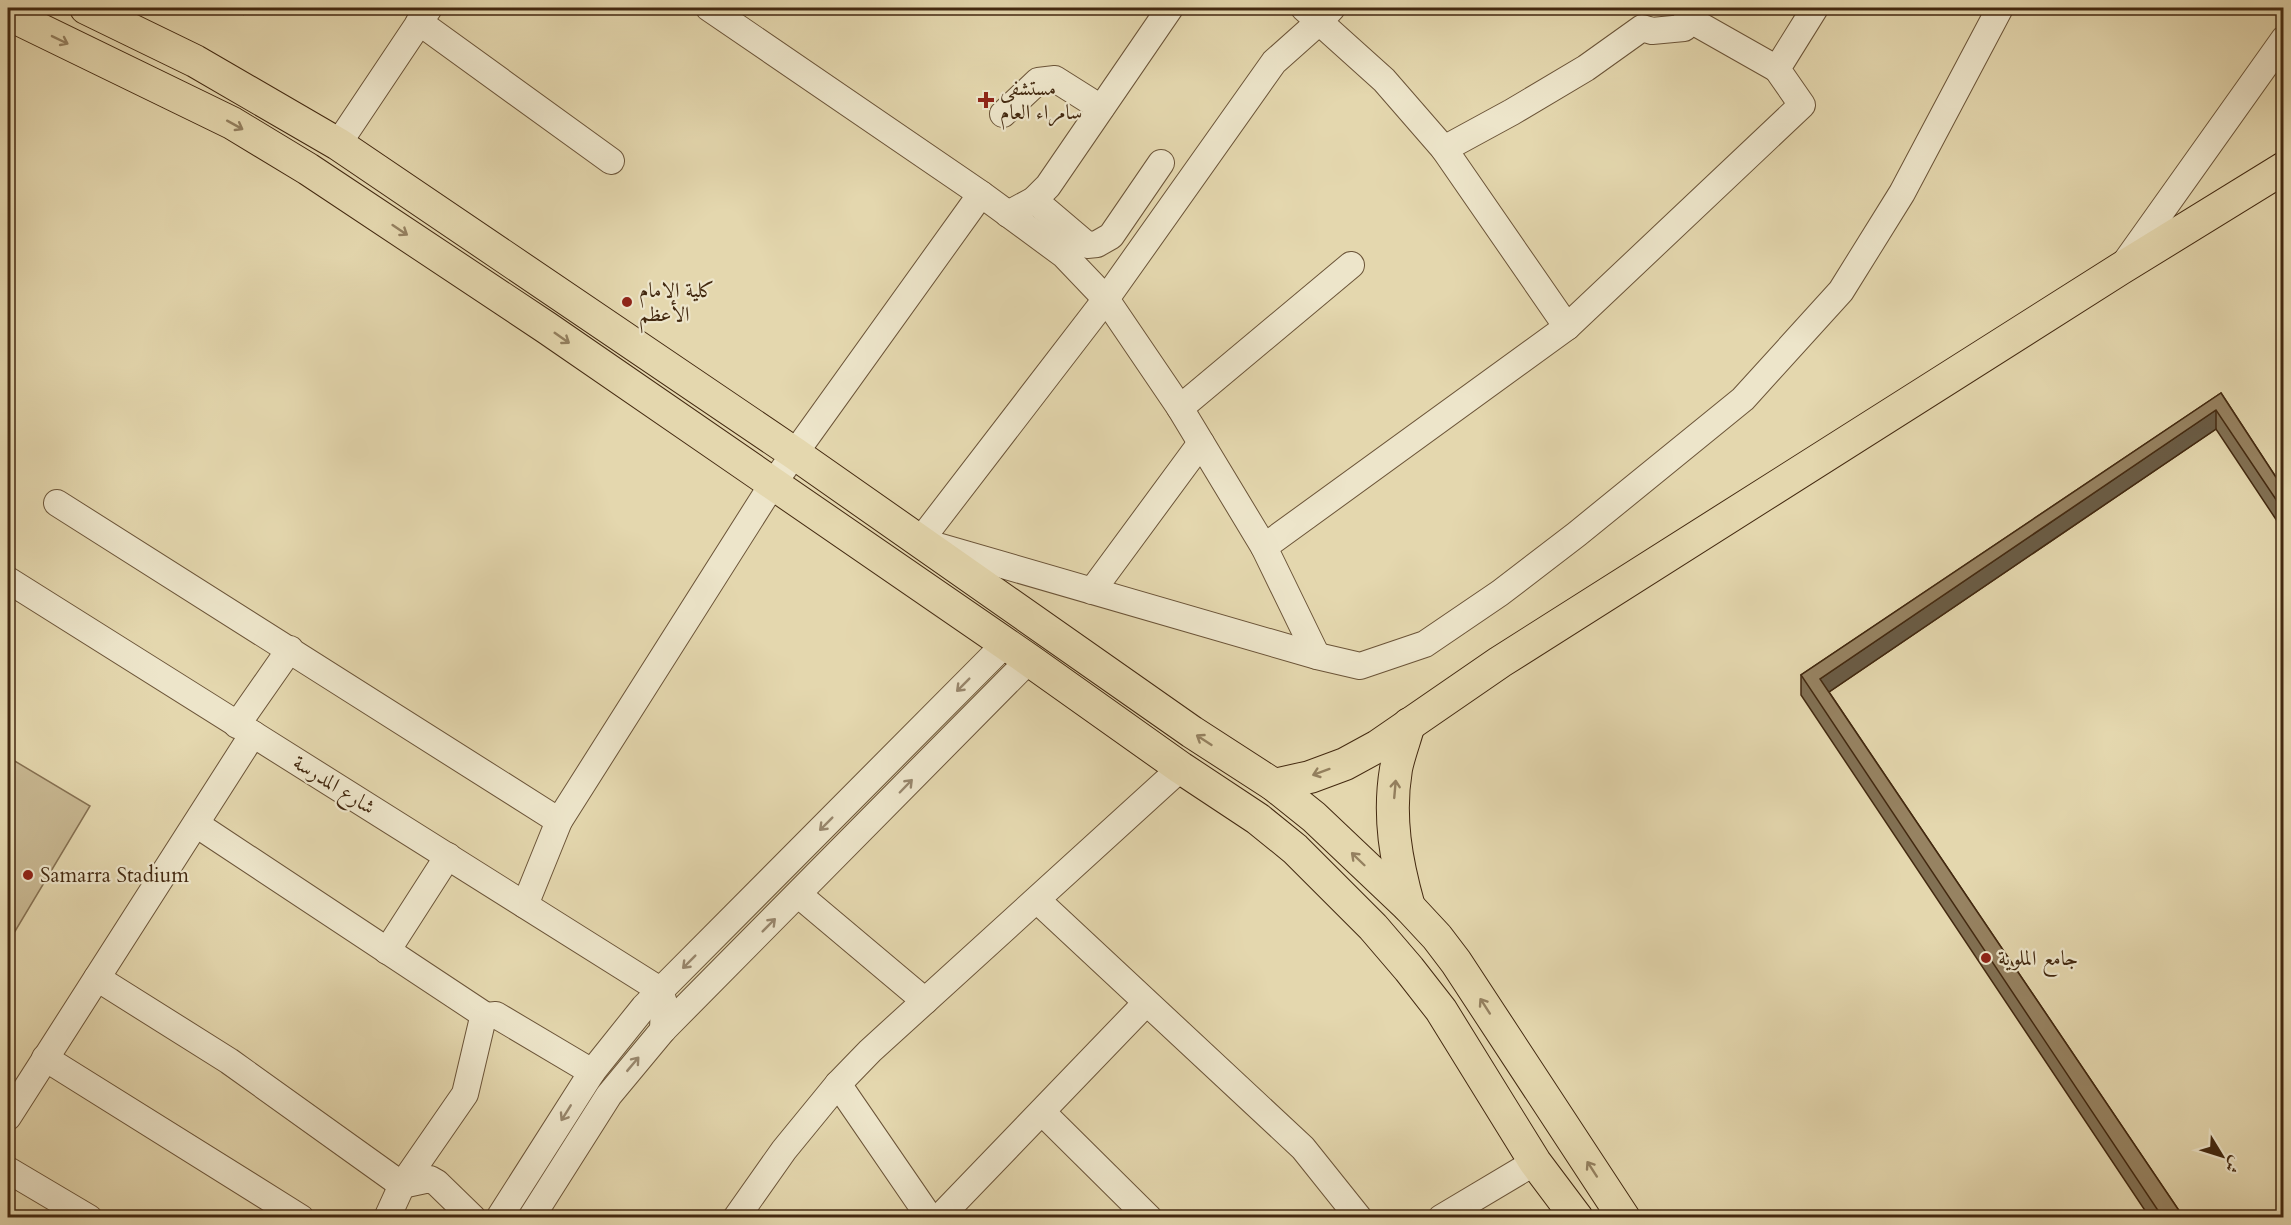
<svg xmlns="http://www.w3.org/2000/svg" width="2291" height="1225" font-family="Cardo,Amiri,serif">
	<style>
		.green { fill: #c9b993; stroke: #867152; stroke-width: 1.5 }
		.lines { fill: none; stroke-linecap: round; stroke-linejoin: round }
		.minor-casing { stroke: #6b5438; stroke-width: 28 }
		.major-casing { stroke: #432910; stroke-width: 34 }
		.minor { stroke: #ede5ca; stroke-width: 26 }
		.major { stroke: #e4d7ae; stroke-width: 32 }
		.wall { fill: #827154; stroke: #432910; stroke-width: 1.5 }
		.shaded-wall { fill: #6a5c45; stroke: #432910; stroke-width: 1.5 }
		.building { fill: #978362; stroke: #432910; stroke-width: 1.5 }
		.oneway { stroke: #94805f }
		.oneway2 { stroke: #98876d }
		.poi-dot { fill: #8f2418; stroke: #ede5ca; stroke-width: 2 }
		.labels { text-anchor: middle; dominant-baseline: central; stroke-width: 4.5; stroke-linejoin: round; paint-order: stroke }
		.poi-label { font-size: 21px; fill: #432910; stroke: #ede5ca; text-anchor: start }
		.street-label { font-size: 21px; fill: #432910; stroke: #ede5ca }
	</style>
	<rect width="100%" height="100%" fill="#e4d7ae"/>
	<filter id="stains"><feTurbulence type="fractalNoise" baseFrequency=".00333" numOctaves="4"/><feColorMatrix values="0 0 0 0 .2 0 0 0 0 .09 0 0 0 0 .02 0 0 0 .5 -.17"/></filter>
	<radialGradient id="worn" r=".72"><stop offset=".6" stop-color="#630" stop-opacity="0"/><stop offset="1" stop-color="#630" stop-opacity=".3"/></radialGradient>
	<path class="green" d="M 8,757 L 90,806 L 8,943 Z"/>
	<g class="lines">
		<defs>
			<g id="minor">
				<path d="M 709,8 L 981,194 L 1064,255 L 1106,299 L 1180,408 L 1264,547"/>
				<path d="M 1304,8 L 1384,80 L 1444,149 L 1567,327"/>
				<path d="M 1332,8 L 1320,21 L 1274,62 L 1106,299 L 920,541 L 1317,656 L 1360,666 L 1425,644 L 1500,593 L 1577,534 L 1743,399 L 1841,291 L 1902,193 L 2000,8"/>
				<path d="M 1687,18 L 1777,69"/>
				<path d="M 419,22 L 611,161"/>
				<path d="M 1003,114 L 1038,81 L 1055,79 L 1101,108"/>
				<path d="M 338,144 L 429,8"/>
				<path d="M 1444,149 L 1512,112 L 1586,68 L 1642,28 L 1652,31 L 1684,28 L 1692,8"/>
				<path d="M 1034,200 L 1087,245 L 1097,244 L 1111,236 L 1161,163"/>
				<path d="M 1008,214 L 1034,200 L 1048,186 L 1170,8"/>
				<path d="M 2124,264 L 2284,39"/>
				<path d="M 1180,408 L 1351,265"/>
				<path d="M 57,503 L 559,821"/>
				<path d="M 8,580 L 660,990 L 664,1003 L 663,1030"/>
				<path d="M 1092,591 L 1201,443"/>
				<path d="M 1317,656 L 1264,547 L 1567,327 L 1802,105 L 1777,69 L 1815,8"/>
				<path d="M 237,725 L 290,649"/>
				<path d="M 196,824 L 486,1016"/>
				<path d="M 799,895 L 925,1001"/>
				<path d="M 1037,900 L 1303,1148 L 1359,1218"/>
				<path d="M 525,905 L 559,821 L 772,485 L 981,194"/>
				<path d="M 387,951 L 448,856"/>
				<path d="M 97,978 L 229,1061 L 402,1185 L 430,1179 L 437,1183 L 473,1218"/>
				<path d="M 45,1058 L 301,1218"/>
				<path d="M 838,1084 L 930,1218"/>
				<path d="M 1042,1112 L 1149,1218"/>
				<path d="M 8,1117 L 253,734"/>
				<path d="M 8,1170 L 89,1218"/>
				<path d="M 387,1218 L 402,1185 L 465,1094 L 482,1022 L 486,1016 L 496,1015 L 592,1072"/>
				<path d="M 499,1218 L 592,1072 L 644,1007 L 1005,644"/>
				<path d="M 531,1218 L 609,1095 L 663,1030 L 1029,660"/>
				<path d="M 736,1218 L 784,1150 L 838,1084 L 870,1051 L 1181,768"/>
				<path d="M 939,1218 L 1146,1003"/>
				<path d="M 1441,1218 L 1535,1162"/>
			</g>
			<g id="major">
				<path d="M 86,8 L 195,61 L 338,144 L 794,453 L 1192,732 L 1274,785 L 1314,817 L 1410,908 L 1437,937 L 1456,962 L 1624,1218"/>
				<path d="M 8,14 L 232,123 L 308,169 L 547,328 L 1029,660 L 1181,768 L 1258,819 L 1295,849 L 1373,927 L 1409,969 L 1441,1010 L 1535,1162 L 1577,1218"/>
				<path d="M 1409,724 C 1405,739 1399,754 1396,769 C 1388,817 1396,861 1409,907"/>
				<path d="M 1274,785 L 1310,777 L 1345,764 L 1378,746 L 1500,662 L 2120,269 L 2284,168"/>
			</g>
		</defs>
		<use href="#minor" class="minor-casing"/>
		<use href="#major" class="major-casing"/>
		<use href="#minor" class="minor"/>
		<use href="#major" class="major"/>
	</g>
	<g class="wall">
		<path d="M 234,8 L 247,8 L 244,13 Z"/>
		<path d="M 2221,393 L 2283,488 L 2283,530 L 2216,429 L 1829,692 L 2184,1218 L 2150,1218 L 1801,695 L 1801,675 Z"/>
	</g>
	<g class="shaded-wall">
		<path d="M 244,8 L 247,8 L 244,13 Z"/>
		<path d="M 2216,410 L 2216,429 L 1820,698 L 1820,679 Z"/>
	</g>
	<path class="building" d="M 2221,393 L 2283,488 L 2283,510 L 2216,410 L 1820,679 L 2184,1218 L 2163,1218 L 1801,675 Z"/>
	<defs><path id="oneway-shaft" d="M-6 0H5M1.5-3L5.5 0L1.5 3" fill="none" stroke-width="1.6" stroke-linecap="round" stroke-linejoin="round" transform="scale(1.5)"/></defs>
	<g class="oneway">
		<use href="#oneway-shaft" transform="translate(60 40) rotate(26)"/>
		<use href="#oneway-shaft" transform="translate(235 125) rotate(29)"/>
		<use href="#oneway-shaft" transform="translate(400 230) rotate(34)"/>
		<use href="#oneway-shaft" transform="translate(562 338) rotate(35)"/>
		<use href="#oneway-shaft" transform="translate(1204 740) rotate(-147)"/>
		<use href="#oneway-shaft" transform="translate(1321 772) rotate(160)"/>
		<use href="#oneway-shaft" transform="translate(1395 789) rotate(-85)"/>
		<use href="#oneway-shaft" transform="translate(1358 859) rotate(-136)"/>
		<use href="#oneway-shaft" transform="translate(1485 1006) rotate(-123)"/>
		<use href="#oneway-shaft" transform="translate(1592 1169) rotate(-123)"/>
	</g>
	<g class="oneway2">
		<use href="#oneway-shaft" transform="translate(963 685) rotate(135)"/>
		<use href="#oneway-shaft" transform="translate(906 786) rotate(-46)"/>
		<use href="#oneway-shaft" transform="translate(826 824) rotate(135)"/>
		<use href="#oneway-shaft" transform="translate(769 925) rotate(-45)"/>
		<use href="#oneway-shaft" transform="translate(689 962) rotate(135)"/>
		<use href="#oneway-shaft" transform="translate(633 1064) rotate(-50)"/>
		<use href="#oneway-shaft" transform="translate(566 1113) rotate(122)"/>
	</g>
	<g class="poi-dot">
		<path d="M983 91h6v6h6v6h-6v6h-6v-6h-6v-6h6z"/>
		<circle cx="627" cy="302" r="6"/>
		<circle cx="28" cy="875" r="6"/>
		<circle cx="1986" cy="958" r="6"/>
	</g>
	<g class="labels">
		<g class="poi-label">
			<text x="1000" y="88">مستشفى<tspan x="1000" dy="24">سامراء العام</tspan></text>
			<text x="639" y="290">كلية الامام<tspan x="639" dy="24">الأعظم</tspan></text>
			<text x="40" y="875">Samarra Stadium</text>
			<text x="1998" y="958">جامع الملوية</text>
		</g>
		<g class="street-label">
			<text transform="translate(334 785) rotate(32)">شارع المدرسة</text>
		</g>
	</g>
	<rect width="2291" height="1225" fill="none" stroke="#e4d7ae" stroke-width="30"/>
	<rect x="9" y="9" width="2273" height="1207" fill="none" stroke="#432910" stroke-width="3"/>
	<rect x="15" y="15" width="2261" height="1195" fill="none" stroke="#432910" stroke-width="1.5"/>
	<g transform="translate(2222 1156) rotate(128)" stroke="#ede5ca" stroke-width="4.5" paint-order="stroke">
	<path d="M0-4.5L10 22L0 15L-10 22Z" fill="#432910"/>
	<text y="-9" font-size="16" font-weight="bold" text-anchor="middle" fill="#432910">ش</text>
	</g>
	<rect width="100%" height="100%" filter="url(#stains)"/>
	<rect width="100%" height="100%" fill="url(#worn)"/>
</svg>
